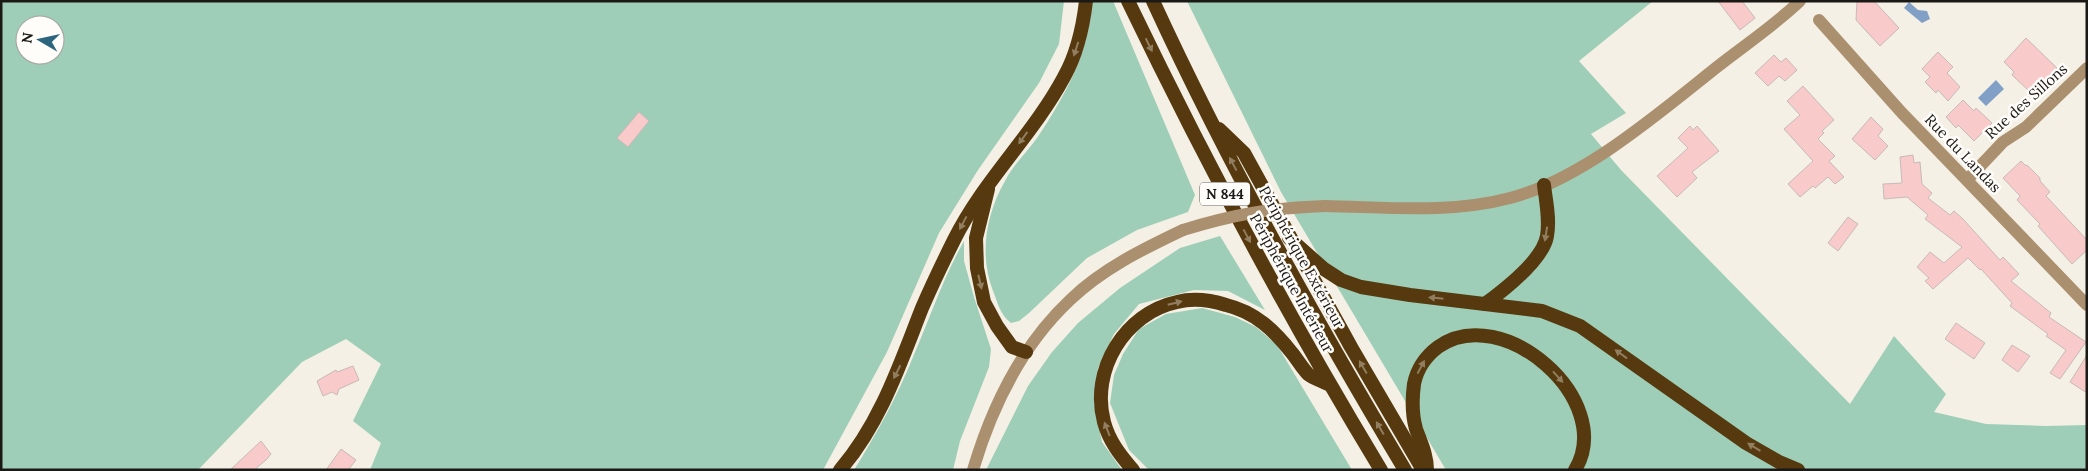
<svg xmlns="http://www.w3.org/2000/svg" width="2088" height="471" font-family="Lora,serif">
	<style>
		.green { fill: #9eceb7; fill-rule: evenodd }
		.water { fill: #829fc5 }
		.building { fill: #f8cac9; stroke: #c7bab9 }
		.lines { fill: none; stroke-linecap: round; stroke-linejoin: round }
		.minor { stroke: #ab906f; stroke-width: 12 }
		.tertiary { stroke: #ab906f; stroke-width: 12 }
		.trunk { stroke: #56390e; stroke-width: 14 }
		.tertiary-bridge { stroke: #ab906f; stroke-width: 12 }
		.oneway { fill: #917e60 }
		.labels { text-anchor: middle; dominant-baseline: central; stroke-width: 5; stroke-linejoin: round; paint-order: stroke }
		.shield { fill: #fffdf9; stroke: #5f5d5a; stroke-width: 1 }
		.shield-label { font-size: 14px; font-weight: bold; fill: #1b1916 }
		.street-label { font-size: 15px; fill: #1b1916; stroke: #fffdf9 }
	</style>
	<rect width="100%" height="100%" fill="#f4f0e5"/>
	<g class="green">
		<path d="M 1,1 L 1064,1 L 1059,44 L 1039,83 L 978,170 L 939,233 L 887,352 L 823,470 L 370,470 L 381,443 L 353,421 L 381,364 L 346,339 L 302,362 L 198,470 L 1,470 ZM 25,25 L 55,25 L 55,55 L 25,55 Z"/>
		<path d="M 1091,1 L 1113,1 L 1195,195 L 1188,212 L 1137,230 L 1087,258 L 1029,313 L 1019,321 L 1011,323 C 1000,315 998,303 993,291 C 979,255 986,214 1005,181 C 1013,165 1027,152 1037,138 C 1064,98 1091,50 1091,1 Z"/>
		<path d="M 1187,1 L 1653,1 L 1579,61 L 1626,113 L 1591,134 L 1621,170 L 1850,404 L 1894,336 L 1946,394 L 1934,412 L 1986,424 L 2046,426 L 2087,425 L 2087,470 L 1446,470 L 1281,192 Z"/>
		<path d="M 1220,236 L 1265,310 L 1228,291 L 1194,290 L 1139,304 L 1114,334 L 1098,368 L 1094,402 L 1102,442 L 1122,470 L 986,470 L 1028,386 L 1052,352 L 1078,323 L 1120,288 L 1180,248 Z"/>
		<path d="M 964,241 L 964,261 L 974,297 L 991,349 L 989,367 L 960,441 L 953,470 L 854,470 C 877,433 897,397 913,357 C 930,318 943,278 964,241 Z"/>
		<path d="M 1202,308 L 1235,317 L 1256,327 L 1277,345 L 1352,470 L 1149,470 L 1129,450 L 1110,403 L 1114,375 L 1123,354 L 1139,329 L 1166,314 Z"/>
	</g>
	<g class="water">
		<path d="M 1909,2 L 1918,10 L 1927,11 L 1930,19 L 1922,23 L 1904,8 Z"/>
		<path d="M 1996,80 L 2004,89 L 1986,106 L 1978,98 Z"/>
	</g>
	<g class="building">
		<path d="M 1718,1 L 1742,1 L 1755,18 L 1740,30 Z"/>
		<path d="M 1857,1 L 1874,1 L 1899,28 L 1880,46 L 1856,20 Z"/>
		<path d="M 2026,38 L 2057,68 L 2040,84 L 2038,82 L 2029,91 L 2012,75 L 2014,72 L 2004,62 Z"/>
		<path d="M 1938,52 L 1953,67 L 1947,73 L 1960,87 L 1948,101 L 1938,90 L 1936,93 L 1925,82 L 1930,77 L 1922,69 Z"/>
		<path d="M 1774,55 L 1781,62 L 1786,58 L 1797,70 L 1785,81 L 1779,76 L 1768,86 L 1755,73 Z"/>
		<path d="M 1803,86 L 1834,120 L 1822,131 L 1824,133 L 1818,139 L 1835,156 L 1829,161 L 1844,177 L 1835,184 L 1828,177 L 1815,188 L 1813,186 L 1800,197 L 1788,184 L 1813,161 L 1784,129 L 1800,115 L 1787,101 Z"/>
		<path d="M 1963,100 L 1974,111 L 1976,108 L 1992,123 L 1974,141 L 1958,125 L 1956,128 L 1946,117 Z"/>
		<path d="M 639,112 L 649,121 L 628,147 L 617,138 Z"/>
		<path d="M 1871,117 L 1883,129 L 1878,136 L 1888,146 L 1875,160 L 1852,139 Z"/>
		<path d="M 1690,126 L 1693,130 L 1697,126 L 1719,151 L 1692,172 L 1697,178 L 1677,197 L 1657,176 L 1688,148 L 1678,138 Z"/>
		<path d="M 1913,155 L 1914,163 L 1920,162 L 1922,184 L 1932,193 L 1928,198 L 1950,215 L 1954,211 L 1963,219 L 2000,260 L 2003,257 L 2019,274 L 2011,281 L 2051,313 L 2049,317 L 2086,342 L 2060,379 L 2050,373 L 2066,350 L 2046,336 L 2048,334 L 2010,306 L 2012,303 L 1981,269 L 1980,270 L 1968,258 L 1933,289 L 1925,281 L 1929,278 L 1917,267 L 1930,252 L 1944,263 L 1962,247 L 1925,219 L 1928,215 L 1907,197 L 1884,199 L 1883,184 L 1902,183 L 1900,157 Z"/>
		<path d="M 2021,161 L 2025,165 L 2028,166 L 2040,178 L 2040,181 L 2050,192 L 2046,196 L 2087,240 L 2087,250 L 2072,264 L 2038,226 L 2040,224 L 2017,200 L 2020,196 L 2003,178 Z"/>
		<path d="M 1848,217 L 1858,224 L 1838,251 L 1828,243 Z"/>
		<path d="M 1956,323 L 1985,343 L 1974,359 L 1945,339 Z"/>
		<path d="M 2012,345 L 2030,356 L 2018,372 L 2002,360 Z"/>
		<path d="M 2087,355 L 2087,393 L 2070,382 Z"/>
		<path d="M 353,366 L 359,380 L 339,389 L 337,395 L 332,392 L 323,396 L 317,381 L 336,370 L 337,372 Z"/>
		<path d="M 261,441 L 271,454 L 266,460 L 254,470 L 230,470 Z"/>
		<path d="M 341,449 L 356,460 L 348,470 L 326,470 Z"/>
	</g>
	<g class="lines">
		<g class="minor">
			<path d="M 1819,20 L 1902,113 L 2087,305"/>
			<path d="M 1967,180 L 2003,142 L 2026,127 L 2087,68"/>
		</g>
		<g class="tertiary">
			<path d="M 1325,206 C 1386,207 1450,214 1510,198 C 1583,179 1659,113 1717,67 C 1745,45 1775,25 1800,1"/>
			<path d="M 973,470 C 992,406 1021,346 1070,300 C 1102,269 1143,249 1183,230"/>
		</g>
		<g class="trunk">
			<path d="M 1128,1 C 1205,161 1289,318 1381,470"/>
			<path d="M 1153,1 C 1227,162 1314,318 1405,470"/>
			<path d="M 1219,129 L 1244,153 L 1351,347 L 1423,470"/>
			<path d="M 988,189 L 976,238 L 977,268 L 984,302 L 997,326 L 1012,347 L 1026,352"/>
			<path d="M 1289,238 L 1324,269 L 1341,280 L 1361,287 L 1410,295 L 1542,311 L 1580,326 L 1746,443 L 1779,462 L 1798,470"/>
			<path d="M 1485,304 C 1504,290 1543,260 1547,236 C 1550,219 1546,202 1544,185"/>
			<path d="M 840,470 C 880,424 900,364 922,308 C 932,285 943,262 954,240 C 983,181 1033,135 1064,77 C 1077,54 1083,27 1086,1"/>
			<path d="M 1133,470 C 1120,455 1109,441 1104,422 C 1090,370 1125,313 1177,302 C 1193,298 1210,300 1226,305 C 1255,312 1274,330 1292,353 C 1297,359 1302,368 1308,374 C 1313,378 1322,381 1328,384"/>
			<path d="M 1427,470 C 1427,455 1421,443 1416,429 C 1412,415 1412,399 1414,384 C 1417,369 1426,356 1438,347 C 1502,301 1617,400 1575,470"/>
		</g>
		<path class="tertiary-bridge" d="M 1183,230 C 1235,214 1271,208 1325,206"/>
	</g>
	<defs><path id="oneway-solid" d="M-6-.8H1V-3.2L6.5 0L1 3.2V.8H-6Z" transform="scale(1.25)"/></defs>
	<g class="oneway">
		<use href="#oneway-solid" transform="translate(1149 45) rotate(64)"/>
		<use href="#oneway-solid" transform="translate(1076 49) rotate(108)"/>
		<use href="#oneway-solid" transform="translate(1023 138) rotate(126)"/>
		<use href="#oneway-solid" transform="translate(1233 164) rotate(-118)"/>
		<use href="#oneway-solid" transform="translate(963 223) rotate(118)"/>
		<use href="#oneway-solid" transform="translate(1546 234) rotate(99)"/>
		<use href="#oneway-solid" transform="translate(1247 236) rotate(62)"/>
		<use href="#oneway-solid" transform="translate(980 282) rotate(77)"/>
		<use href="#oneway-solid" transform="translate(1436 298) rotate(-174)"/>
		<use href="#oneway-solid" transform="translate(1175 303) rotate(-14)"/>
		<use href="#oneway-solid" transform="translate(1621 354) rotate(-144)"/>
		<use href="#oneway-solid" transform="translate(1363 367) rotate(-120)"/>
		<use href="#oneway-solid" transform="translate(1421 367) rotate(-62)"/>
		<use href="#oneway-solid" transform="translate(897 372) rotate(117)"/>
		<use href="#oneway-solid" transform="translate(1558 377) rotate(48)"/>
		<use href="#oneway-solid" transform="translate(1380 428) rotate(-120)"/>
		<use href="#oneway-solid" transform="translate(1107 429) rotate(-111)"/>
		<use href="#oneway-solid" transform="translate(1754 447) rotate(-149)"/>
	</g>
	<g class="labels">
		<rect class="shield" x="1200" y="182.5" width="50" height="23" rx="4"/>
		<g class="shield-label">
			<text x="1225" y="194">N 844</text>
		</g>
		<g class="street-label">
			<text transform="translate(2026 101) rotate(-42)">Rue des Sillons</text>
			<text transform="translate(1963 153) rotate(46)">Rue du Landas</text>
			<text transform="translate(1302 257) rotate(61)">Périphérique Extérieur</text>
			<text transform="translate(1292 283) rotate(61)">Périphérique Intérieur</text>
		</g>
	</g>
	<rect width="2088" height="471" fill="none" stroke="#1b1916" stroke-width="5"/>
	<g transform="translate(40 40) rotate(279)"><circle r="24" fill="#fffdf9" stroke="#a4a29e"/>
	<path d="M0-4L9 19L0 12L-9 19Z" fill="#2d657f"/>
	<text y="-8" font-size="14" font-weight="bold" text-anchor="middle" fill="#1b1916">N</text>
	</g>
</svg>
